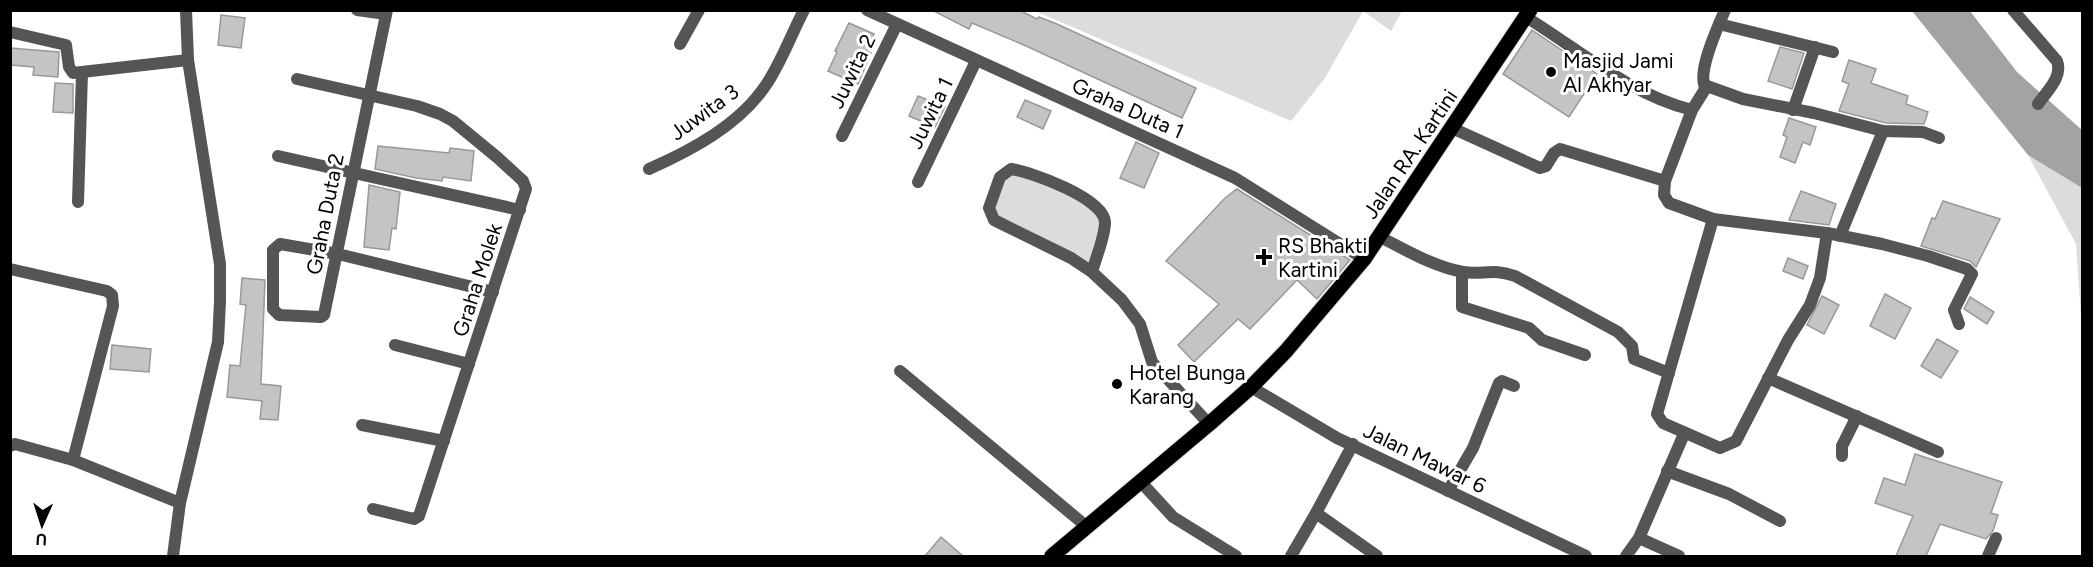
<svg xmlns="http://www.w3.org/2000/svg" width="2093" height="567" font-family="Figtree,sans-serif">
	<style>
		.green { fill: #dcdcdc }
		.water { fill: #a3a3a3 }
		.building { fill: #c4c4c4; stroke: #999; stroke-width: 1.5 }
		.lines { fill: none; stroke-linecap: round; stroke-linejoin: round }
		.primary-casing { stroke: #dbdbdb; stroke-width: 17 }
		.street { stroke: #555; stroke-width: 12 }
		.primary { stroke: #000; stroke-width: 15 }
		.poi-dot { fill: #000; stroke: #fff; stroke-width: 2 }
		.labels { text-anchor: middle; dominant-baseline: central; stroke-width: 6; stroke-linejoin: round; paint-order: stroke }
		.poi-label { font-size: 21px; fill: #000; stroke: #fff; text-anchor: start }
		.street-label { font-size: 21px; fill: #000; stroke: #fff }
	</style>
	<rect width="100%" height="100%" fill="#fff"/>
	<g class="green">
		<path d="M 1035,11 L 1402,11 L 1391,31 L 1363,11 L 1325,78 L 1291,121 Z"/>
		<path d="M 2028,155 L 2082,188 L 2082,330 L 2076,244 Z"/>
		<path d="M 1029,171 L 1102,213 L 1092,272 L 994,220 L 992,196 L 1000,177 Z"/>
	</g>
	<path class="water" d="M 1912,11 L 1970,11 L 2017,72 L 2082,130 L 2082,188 L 2028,155 Z"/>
	<g class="building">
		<path d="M 932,10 L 1019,10 L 1037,19 L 1039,17 L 1057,24 L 1196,88 L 1182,118 L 1024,45 L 972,23 L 969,29 Z"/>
		<path d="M 221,15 L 245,18 L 241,48 L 218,45 Z"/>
		<path d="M 849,23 L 874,34 L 867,51 L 871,53 L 858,84 L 828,71 L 837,52 L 835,51 Z"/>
		<path d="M 1532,30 L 1597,74 L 1569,117 L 1503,74 Z"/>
		<path d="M 1780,47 L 1804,53 L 1792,89 L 1768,81 Z"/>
		<path d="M 10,48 L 59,52 L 58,77 L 33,75 L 34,67 L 10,65 Z"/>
		<path d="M 1849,60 L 1876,69 L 1871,83 L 1908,96 L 1906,104 L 1928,112 L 1924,124 L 1886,123 L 1839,111 L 1849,84 L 1842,81 Z"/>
		<path d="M 55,83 L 73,84 L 73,113 L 53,112 Z"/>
		<path d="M 918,96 L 945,107 L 935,127 L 909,116 Z"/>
		<path d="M 1025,100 L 1051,111 L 1043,129 L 1017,117 Z"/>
		<path d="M 1789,118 L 1816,127 L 1810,145 L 1803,142 L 1795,163 L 1780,157 L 1787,137 L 1783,135 Z"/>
		<path d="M 1136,142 L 1159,153 L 1144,188 L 1120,178 Z"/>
		<path d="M 378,146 L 449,153 L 450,148 L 474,151 L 471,181 L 443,177 L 442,181 L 416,178 L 375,169 Z"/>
		<path d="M 369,185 L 400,192 L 396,229 L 392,228 L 389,250 L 364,247 Z"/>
		<path d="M 1237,189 L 1350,260 L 1317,299 L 1297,280 L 1250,329 L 1238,319 L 1194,362 L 1178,345 L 1219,304 L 1166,261 L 1225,198 Z"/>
		<path d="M 1801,191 L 1836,204 L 1829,225 L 1789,220 Z"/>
		<path d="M 1943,201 L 2000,219 L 1976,267 L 1970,261 L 1921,246 L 1932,218 L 1935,219 Z"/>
		<path d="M 1788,258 L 1808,266 L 1803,279 L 1783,271 Z"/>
		<path d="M 242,278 L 265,280 L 261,384 L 281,386 L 278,420 L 260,419 L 262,401 L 227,397 L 230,365 L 240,366 L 246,305 L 240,304 Z"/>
		<path d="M 1885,294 L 1911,308 L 1895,339 L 1870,326 Z"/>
		<path d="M 1822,296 L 1839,305 L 1824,334 L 1807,325 Z"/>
		<path d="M 1970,297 L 1994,312 L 1987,324 L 1964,309 Z"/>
		<path d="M 1937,339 L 1958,351 L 1941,378 L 1921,366 Z"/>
		<path d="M 112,345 L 151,349 L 149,372 L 110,369 Z"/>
		<path d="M 1915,454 L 2002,482 L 1991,513 L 1998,515 L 1993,531 L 1986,539 L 1940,524 L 1926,556 L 1896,556 L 1913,516 L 1875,503 L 1884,478 L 1905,485 Z"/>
		<path d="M 941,537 L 963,556 L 925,556 Z"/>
	</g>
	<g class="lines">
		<defs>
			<path id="primary" d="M 1052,556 L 1209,424 L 1251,387 L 1286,351 L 1364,259 L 1530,10"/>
		</defs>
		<use href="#primary" class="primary-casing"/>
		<g class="street">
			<path d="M 357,10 L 386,14"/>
			<path d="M 387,10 L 324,315 L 321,317 L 279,315 L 273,309 L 273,250 L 280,244 L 338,254 L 493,292"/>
			<path d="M 867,10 L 1235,178 L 1364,259"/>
			<path d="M 2013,10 L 2057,61 C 2063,77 2047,91 2038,104"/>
			<path d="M 1526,17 C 1581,51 1629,94 1692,110"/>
			<path d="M 1719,24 L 1833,52"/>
			<path d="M 10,32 L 66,45 L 69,67 L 73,73 L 188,60"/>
			<path d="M 680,44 L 699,10"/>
			<path d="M 297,79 L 417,106 L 440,114 L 453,121 L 498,158 L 523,181 L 526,189 L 419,516 L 414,519 L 373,509"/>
			<path d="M 1705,87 C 1697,71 1718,27 1725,10"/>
			<path d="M 1793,110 L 1815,47"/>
			<path d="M 1452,128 L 1540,168 L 1546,166 L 1554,153 L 1560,149 L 1665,181 L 1664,195 L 1669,203 L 1713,219 L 1827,233 L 1882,244 L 1928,256 L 1967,269 L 1972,274 L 1954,310 L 1959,324"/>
			<path d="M 842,136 L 897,24"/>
			<path d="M 278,156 L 520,210"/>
			<path d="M 649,169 C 692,150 739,125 766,85 C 781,63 791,35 804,10"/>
			<path d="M 1665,181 L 1692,110 L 1707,86 L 1743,99 L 1814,113 L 1883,131 L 1923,132 L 1939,138"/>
			<path d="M 918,182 L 976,61"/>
			<path d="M 78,202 L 82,73"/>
			<path d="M 1713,219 L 1657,414 L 1663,423 L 1720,448 L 1736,441 L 1788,340 L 1810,305 L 1820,278 L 1827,233"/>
			<path d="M 1840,236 L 1883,131"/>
			<path d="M 1380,237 C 1406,250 1434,267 1463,272 C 1482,275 1494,268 1515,276 L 1618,332 L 1632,346 L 1634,359 L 1669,373"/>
			<path d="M 10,269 L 107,291 L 112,295 L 113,306 L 73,460"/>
			<path d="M 1092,272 C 1096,257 1105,237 1105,222 C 1104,198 1031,172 1011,169 L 1000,177 L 989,208 L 994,220 L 1071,258 L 1092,272 L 1122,300 L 1140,324 L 1152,362 L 1209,424"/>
			<path d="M 1462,272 L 1462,307 L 1529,328 L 1542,340 L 1585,355"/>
			<path d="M 395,345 L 469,364"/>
			<path d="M 900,371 L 1086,526"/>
			<path d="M 1768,378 L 1938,452"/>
			<path d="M 1251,387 L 1337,438 L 1586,556"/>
			<path d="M 362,425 L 444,441"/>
			<path d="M 1353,444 L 1316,513 L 1377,556"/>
			<path d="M 10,446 L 15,444 L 73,460 L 180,503"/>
			<path d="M 1842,456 L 1842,446 L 1857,416"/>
			<path d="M 1667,471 L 1729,494 L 1780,521"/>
			<path d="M 1140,481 L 1173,517 L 1236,556"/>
			<path d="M 1448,491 L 1473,448 L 1499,383 L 1502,381 L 1514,386"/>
			<path d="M 1639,538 L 1679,556"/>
			<path d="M 173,556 L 180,503 L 218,342 L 220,301 L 220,264 L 188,60 L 186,10"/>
			<path d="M 1291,556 L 1316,513"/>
			<path d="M 1626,556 L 1639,538 L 1684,434"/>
			<path d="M 1988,556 L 1996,538"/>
		</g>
		<use href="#primary" class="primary"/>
	</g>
	<g class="poi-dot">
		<circle cx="1551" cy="72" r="6"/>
		<path d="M1261 248h6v6h6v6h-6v6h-6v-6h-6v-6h6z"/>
		<circle cx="1117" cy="384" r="6"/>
	</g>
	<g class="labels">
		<g class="poi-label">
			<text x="1563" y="60">Masjid Jami<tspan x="1563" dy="24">Al Akhyar</tspan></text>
			<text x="1278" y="245">RS Bhakti<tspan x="1278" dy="24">Kartini</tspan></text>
			<text x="1129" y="372">Hotel Bunga<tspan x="1129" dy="24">Karang</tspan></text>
		</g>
		<g class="street-label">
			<text transform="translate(852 71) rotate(-64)">Juwita 2</text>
			<text transform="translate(1128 108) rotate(24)">Graha Duta 1</text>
			<text transform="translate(704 112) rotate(-36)">Juwita 3</text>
			<text transform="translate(930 113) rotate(-64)">Juwita 1</text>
			<text transform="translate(1410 154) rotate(-56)">Jalan RA. Kartini</text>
			<text transform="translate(325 214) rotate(-79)">Graha Duta 2</text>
			<text transform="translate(477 280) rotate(-72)">Graha Molek</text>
			<text transform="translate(1425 458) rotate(26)">Jalan Mawar 6</text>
		</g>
	</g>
	<rect width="2093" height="567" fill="none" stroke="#000000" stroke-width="24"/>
	<g transform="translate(42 525) rotate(183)" stroke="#ffffff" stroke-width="4.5" paint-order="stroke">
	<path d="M0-4.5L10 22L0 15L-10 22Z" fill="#000000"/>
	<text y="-9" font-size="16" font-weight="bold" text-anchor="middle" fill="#000000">U</text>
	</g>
</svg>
